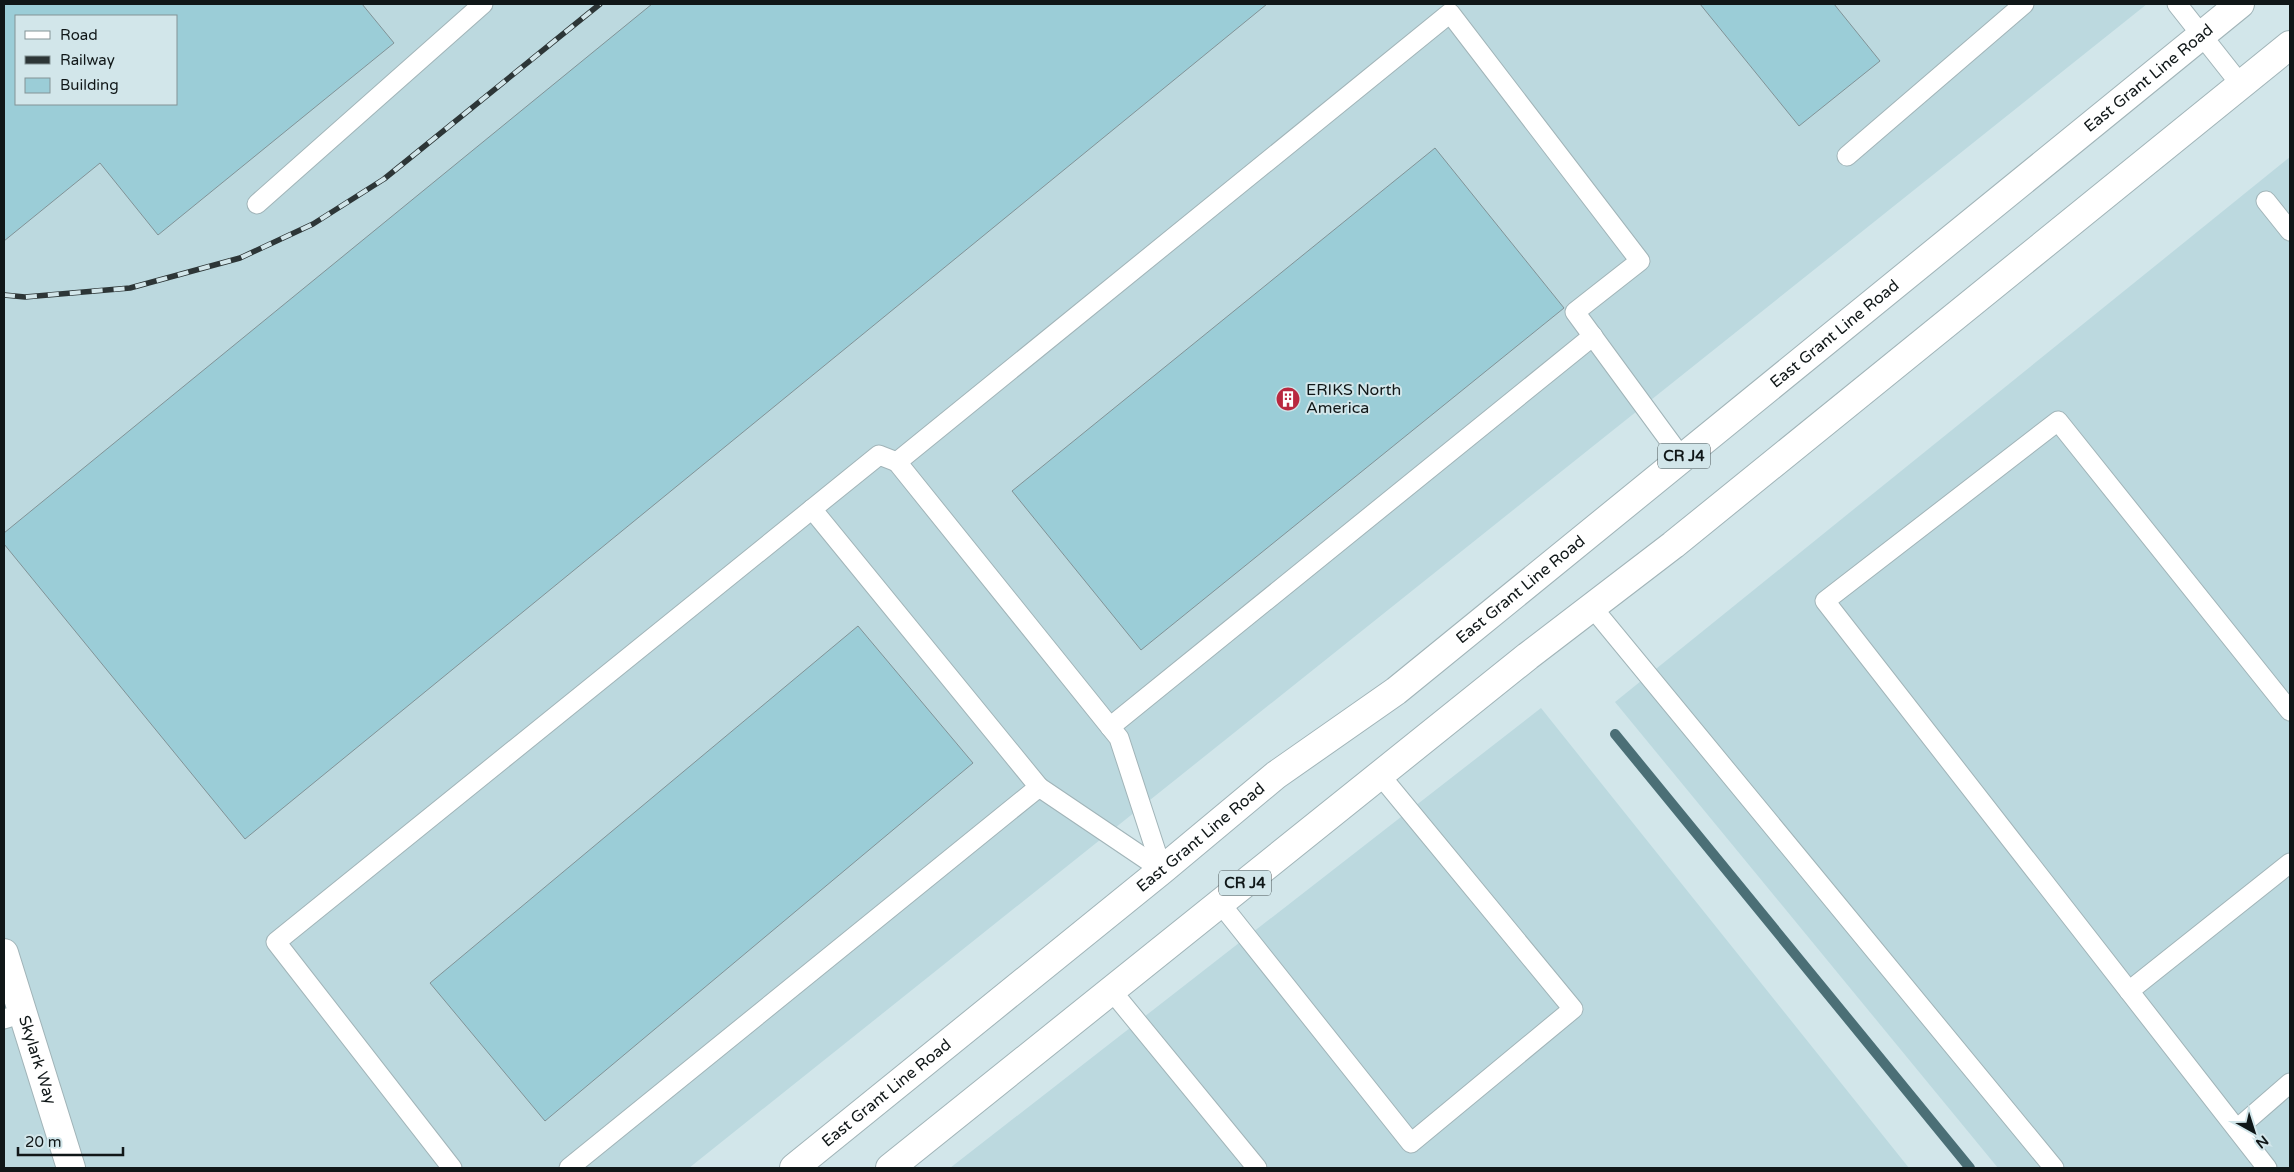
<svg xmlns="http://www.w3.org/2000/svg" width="2294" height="1172" font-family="'Varela Round',sans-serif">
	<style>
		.built { fill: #bcd9df; fill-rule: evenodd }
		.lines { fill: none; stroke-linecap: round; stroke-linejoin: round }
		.stream { stroke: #4b6f76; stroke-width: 10 }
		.building { fill: #9bcdd7; stroke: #819397; fill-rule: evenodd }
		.service-casing { stroke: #a1b4b8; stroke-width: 21 }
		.minor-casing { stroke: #a1b4b8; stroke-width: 30 }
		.primary-casing { stroke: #a1b4b8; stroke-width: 30 }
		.service { stroke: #fff; stroke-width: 19 }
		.minor { stroke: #fff; stroke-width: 28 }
		.primary { stroke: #fff; stroke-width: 28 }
		.rail-casing { stroke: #2d3637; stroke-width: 5.5 }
		.rail { stroke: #d2e6ea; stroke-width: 4; stroke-dasharray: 11; stroke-linecap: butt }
		.labels { text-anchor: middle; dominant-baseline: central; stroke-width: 4; stroke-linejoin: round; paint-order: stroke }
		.shield { fill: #d2e6ea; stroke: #4a5557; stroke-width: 1 }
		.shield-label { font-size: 15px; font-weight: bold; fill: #101718 }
		.street-label { font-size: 16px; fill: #101718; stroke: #d2e6ea }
		.poi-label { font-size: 16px; fill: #101718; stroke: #d2e6ea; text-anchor: start }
	</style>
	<rect width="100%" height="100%" fill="#d2e6ea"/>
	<g class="built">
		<path d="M 4,4 L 2147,4 L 689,1168 L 4,1168 ZM 16,16 L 176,16 L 176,104 L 16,104 Z"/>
		<path d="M 2290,157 L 2290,1168 L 1998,1168 L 1615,702 Z"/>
		<path d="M 1541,708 L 1909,1168 L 950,1168 Z"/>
	</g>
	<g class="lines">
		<path class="stream" d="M 1615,734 L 1970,1168"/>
	</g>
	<g class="building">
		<path d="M 4,4 L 362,4 L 394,43 L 158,235 L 100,163 L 4,241 ZM 16,16 L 176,16 L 176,104 L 16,104 Z"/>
		<path d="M 652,4 L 1267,4 L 245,839 L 4,544 L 4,533 Z"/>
		<path d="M 1700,4 L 1834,4 L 1880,61 L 1799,126 Z"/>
		<path d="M 1435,148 L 1564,308 L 1141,650 L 1012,491 Z"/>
		<path d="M 858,626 L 973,763 L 545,1121 L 430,983 Z"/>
	</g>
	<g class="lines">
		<defs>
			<g id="service">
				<path d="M 2177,4 L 2241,85"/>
				<path d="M 1847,156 L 2024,4"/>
				<path d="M 2266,201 L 2290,231"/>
				<path d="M 257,204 L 483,4"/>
				<path d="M 812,509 L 1039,787"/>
				<path d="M 1592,607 L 2054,1168"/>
				<path d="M 1110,727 L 1593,336"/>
				<path d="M 1162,870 L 1119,738 L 897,462 L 1450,13 L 1640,261 L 1575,312 L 1682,458"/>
				<path d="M 1220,903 L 1411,1143 L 1573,1009 L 1380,775"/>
				<path d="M 1111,990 L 1257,1168"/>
				<path d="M 2129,991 L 2290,863"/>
				<path d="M 4,1019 L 23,1013"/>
				<path d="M 2237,1129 L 2290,1083"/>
				<path d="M 452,1168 L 276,942 L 879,455 L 897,462"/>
				<path d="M 569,1168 L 1039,787 L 1162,870"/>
				<path d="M 2267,1168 L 1825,601 L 2058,421 L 2290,711"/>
			</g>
			<g id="minor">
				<path id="s1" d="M 4,953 L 71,1168"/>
			</g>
			<g id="primary">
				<path id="s2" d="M 794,1168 L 1162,870 L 1276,775 L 1396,691 L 2240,4"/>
				<path d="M 890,1168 L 1528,656 L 1673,545 L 2290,45"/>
			</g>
		</defs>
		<use href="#service" class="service-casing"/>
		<use href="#minor" class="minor-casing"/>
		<use href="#primary" class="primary-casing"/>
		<use href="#service" class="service"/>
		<use href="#minor" class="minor"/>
		<use href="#primary" class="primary"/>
		<defs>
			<path id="rail" d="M 4,295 L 25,297 L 130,288 L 240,258 L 313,224 L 384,179 L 600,4"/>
		</defs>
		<use href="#rail" class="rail-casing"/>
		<use href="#rail" class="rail"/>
	</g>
	<defs>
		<symbol id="building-disc" viewBox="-11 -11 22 22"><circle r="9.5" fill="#b9283f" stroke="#d2e6ea"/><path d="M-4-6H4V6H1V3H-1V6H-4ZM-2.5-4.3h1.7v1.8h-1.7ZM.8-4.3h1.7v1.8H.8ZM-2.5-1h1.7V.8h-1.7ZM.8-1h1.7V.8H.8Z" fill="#fff"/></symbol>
	</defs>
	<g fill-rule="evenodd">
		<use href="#building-disc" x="1274" y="385" width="28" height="28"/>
	</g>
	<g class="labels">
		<g class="shield">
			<rect x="1658" y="443.5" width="52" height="25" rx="4"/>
			<rect x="1219" y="870.5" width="52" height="25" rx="4"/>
		</g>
		<g class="shield-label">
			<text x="1684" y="456">CR J4</text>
			<text x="1245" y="883">CR J4</text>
		</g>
		<g class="street-label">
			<text stroke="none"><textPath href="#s2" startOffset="1739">East Grant Line Road</textPath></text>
			<text stroke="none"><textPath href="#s2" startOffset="1334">East Grant Line Road</textPath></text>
			<text stroke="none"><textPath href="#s2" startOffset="929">East Grant Line Road</textPath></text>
			<text stroke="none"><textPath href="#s2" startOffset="524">East Grant Line Road</textPath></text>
			<text stroke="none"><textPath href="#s1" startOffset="112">Skylark Way</textPath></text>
			<text stroke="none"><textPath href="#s2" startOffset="119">East Grant Line Road</textPath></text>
		</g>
		<g class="poi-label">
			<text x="1306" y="390">ERIKS North<tspan x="1306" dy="18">America</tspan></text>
		</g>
	</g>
	<rect width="2294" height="1172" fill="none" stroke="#101718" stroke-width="10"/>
	<rect x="15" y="15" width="162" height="90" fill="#d2e6ea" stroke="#849396"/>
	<rect x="25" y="31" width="25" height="8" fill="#ffffff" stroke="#849396"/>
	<text x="60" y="40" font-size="15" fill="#101718">Road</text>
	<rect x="25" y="56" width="25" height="8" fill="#2d3637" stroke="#849396"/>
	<text x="60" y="65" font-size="15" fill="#101718">Railway</text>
	<rect x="25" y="78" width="25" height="15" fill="#9bcdd7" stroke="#849396"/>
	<text x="60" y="90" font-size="15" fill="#101718">Building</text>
	<g transform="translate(2254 1132) rotate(141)" stroke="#d2e6ea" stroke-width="4" paint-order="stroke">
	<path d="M0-4L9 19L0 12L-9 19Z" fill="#101718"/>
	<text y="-8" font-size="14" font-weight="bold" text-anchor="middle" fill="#101718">N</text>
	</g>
	<path d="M18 1147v8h105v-8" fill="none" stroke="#101718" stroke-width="2.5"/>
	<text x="25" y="1147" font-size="15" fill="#101718" stroke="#d2e6ea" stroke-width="4" paint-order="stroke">20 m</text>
</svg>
